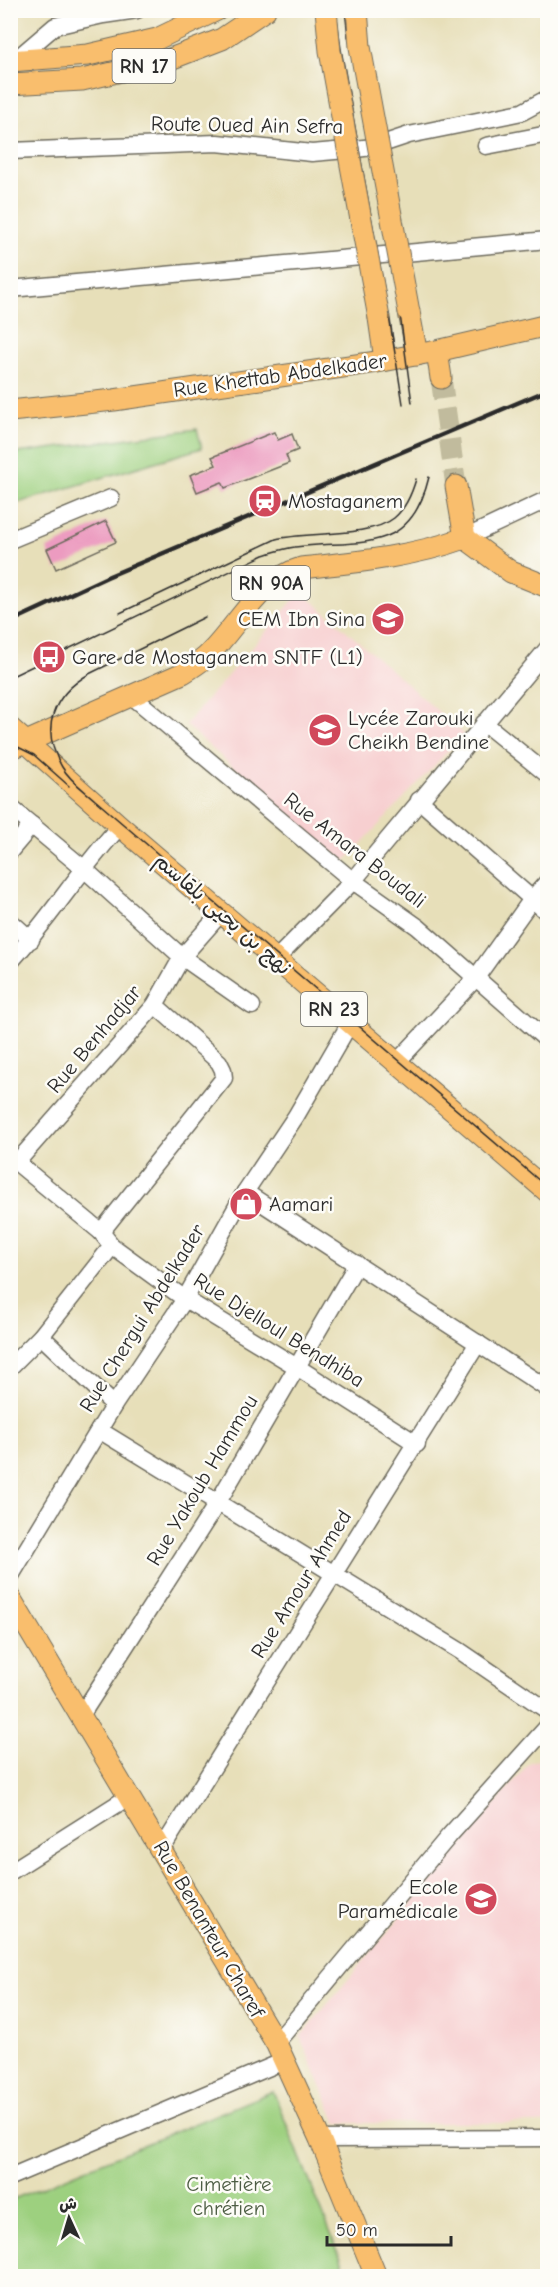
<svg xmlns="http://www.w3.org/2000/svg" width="558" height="2287" font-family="'Comic Neue','Playpen Sans Arabic',sans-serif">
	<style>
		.built { fill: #f7cfd0 }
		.green { fill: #9dd07f; stroke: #647e55; stroke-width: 1.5 }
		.building { fill: #ec9bc0 }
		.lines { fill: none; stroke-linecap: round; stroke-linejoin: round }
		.major-tunnel { stroke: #c1bb9d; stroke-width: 21; stroke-dasharray: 21 10; stroke-linecap: butt }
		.minor-casing { stroke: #6d6a5d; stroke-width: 19 }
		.major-casing { stroke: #6d6a5d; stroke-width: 23 }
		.minor { stroke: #fff; stroke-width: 16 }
		.major { stroke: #f9be6d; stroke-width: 21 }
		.tram { stroke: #2b2b2b; stroke-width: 1.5 }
		.rail { stroke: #2b2b2b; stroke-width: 4.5 }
		.major-bridge-casing { stroke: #6d6a5d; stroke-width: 23; stroke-linecap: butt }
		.major-bridge { stroke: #f9be6d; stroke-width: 21 }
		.labels { text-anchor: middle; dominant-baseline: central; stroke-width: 5; stroke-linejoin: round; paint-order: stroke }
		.shield { fill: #fdfcf7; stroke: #6a6a68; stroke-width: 1.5 }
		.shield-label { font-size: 20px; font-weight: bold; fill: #2b2b2b }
		.street-label { font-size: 21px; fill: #2b2b2b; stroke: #fdfcf7 }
		.poi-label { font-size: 21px; fill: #2b2b2b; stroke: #fdfcf7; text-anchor: start }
		.park-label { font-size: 21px; fill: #4d5d44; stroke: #fdfcf7 }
	</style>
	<rect width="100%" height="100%" fill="#fdfcf7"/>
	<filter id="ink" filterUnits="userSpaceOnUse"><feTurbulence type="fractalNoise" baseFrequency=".0167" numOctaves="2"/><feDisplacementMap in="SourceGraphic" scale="12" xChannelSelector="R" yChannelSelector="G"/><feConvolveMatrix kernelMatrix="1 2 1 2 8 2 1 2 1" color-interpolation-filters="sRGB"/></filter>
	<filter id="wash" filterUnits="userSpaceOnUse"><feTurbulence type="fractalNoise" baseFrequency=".008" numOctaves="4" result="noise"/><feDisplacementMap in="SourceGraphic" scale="24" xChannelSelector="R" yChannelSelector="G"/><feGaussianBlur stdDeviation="1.35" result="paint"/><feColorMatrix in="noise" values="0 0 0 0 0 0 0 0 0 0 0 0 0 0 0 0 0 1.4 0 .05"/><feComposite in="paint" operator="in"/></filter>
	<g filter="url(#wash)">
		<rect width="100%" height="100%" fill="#e7dfb9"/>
		<g class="built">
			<path d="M 301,591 L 464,734 L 343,863 L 185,725 Z"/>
			<path d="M 547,1758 L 547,2123 L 337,2123 L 300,2037 L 530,1762 Z"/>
		</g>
		<g class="green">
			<path d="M 197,429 L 202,448 L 11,505 L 11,454 Z"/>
			<path d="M 273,2091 L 348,2276 L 11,2276 L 11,2200 Z"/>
		</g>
		<g id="blocks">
			<g class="building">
				<path d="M 274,432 L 278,440 L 292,434 L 298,450 L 286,455 L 289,463 L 225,488 L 222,482 L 197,492 L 190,475 L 216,465 L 212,457 Z"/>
				<path d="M 106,521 L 116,542 L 56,569 L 47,549 Z"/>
			</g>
		</g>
	</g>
	<g filter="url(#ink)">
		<use href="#blocks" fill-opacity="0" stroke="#6d6a5d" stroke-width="1.5"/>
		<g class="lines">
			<path class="major-tunnel" d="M 441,378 L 456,486"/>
			<defs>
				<g id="minor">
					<path d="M 14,61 L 55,26 L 103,15 L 137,10"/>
					<path d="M 486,146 L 548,134"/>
					<path d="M 10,151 L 217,143 L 312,153 L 346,150 L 373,147 L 409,135 L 522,112 L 548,98"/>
					<path d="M 10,289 L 548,240"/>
					<path d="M 465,538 L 548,499"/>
					<path d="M 10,540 L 111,498"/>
					<path d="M 132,696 L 353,881 L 418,927 L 548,1041"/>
					<path d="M 484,723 L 548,775"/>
					<path d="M 419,800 L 548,913"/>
					<path d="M 10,807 L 83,868 L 182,957 L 252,1006"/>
					<path d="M 10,851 L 32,825"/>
					<path d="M 10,921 L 31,940"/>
					<path d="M 276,959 L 353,881 L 548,648"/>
					<path d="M 10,962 C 50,919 80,869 120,826"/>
					<path d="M 396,1063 L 475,979 L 532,899 L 548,881"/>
					<path d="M 10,1157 L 101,1232 L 112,1246 L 185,1299 L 297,1367 L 417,1444"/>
					<path d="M 17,1162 L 155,1005 L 182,957 L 221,913"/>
					<path d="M 245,1192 L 548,1389"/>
					<path d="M 101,1232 L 224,1078 L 223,1070 L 219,1062 L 155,1005"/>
					<path d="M 41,1336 L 114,1405"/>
					<path d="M 10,1367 L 41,1336 L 112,1246"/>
					<path d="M 99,1430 L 460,1651 L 548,1711"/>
					<path d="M 10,1577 L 114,1405 L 185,1299 L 245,1192 L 296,1116 L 350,1023"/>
					<path d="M 80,1717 L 218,1502 L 357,1264"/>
					<path d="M 162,1849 L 478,1343"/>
					<path d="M 10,1872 L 130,1796"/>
					<path d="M 276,2043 L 449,1836 L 548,1726"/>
					<path d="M 320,2139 L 548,2138"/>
					<path d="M 10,2177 L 284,2061"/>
				</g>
				<g id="major">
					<path d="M 10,61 L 88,55 L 157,39 L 217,10"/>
					<path d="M 10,84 L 82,80 L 165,61 L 222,39 L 265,10"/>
					<path d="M 409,312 L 417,355"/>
					<path d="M 379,318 L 385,360"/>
					<path d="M 437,351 L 441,378"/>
					<path d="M 10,411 L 114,400 L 377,362 L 437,351 L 548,325"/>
					<path d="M 456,486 L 465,538"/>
					<path d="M 10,728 L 120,826 L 548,1192"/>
					<path d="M 10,749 L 183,673 C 192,667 203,661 210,653 C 239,624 259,580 301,568 C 357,562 412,557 465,538 L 511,572 L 548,587"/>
					<path d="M 10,1598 L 276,2043 L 320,2139 L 376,2276"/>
				</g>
			</defs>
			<use href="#minor" class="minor-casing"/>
			<use href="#major" class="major-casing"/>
			<use href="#minor" class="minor"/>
			<use href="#major" class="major"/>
			<g class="tram">
				<path d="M 336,10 L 341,49 L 389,316 L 403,404"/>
				<path d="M 345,10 L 348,37"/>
				<path d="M 354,70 L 400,314 L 412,403"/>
				<path d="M 120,613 L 276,539 C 307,532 371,537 394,518 C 406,508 412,493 416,479"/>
				<path d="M 205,617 L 89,674 C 53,695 39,728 62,767 C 70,781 84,790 95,800 L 548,1188"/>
				<path d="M 10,677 L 264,555 C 274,552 285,548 295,547 C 359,539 410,557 429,477"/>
				<path d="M 10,743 L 34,755 L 69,786"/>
			</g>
			<path class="rail" d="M 10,622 L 107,577 L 548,390"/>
			<defs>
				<g id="major-bridge">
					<path d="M 326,10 L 330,51 L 379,318"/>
					<path d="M 357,10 L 360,47 L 409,312"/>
				</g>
			</defs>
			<use href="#major-bridge" class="major-bridge-casing"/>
			<use href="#major-bridge" class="major-bridge"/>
		</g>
	</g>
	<defs>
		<symbol id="station-disc" viewBox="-11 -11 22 22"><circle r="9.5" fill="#d1495b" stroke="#fdfcf7"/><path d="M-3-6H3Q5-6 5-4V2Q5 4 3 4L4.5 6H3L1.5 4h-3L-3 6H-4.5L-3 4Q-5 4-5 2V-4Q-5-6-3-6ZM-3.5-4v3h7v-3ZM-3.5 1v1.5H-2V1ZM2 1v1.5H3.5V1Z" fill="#fff"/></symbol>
		<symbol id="school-disc" viewBox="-11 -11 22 22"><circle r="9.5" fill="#d1495b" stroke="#fdfcf7"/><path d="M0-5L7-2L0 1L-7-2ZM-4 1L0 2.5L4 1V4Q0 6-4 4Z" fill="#fff"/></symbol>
		<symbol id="bus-disc" viewBox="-11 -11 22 22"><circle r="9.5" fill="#d1495b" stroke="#fdfcf7"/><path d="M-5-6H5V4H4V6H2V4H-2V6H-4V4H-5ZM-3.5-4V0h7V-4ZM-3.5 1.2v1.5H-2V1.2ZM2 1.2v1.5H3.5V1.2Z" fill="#fff"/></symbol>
		<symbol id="shop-disc" viewBox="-11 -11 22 22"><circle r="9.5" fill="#d1495b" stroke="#fdfcf7"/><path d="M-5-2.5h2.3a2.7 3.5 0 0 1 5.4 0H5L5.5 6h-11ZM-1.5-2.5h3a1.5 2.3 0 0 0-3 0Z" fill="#fff"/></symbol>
		<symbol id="university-disc" viewBox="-11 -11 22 22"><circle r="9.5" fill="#d1495b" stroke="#fdfcf7"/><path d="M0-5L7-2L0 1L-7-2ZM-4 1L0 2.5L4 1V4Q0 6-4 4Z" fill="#fff"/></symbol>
	</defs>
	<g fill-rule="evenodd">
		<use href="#station-disc" x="246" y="482" width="38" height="38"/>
		<use href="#school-disc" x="369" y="600" width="38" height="38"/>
		<use href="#bus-disc" x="30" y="638" width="38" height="38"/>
		<use href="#school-disc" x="306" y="711" width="38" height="38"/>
		<use href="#shop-disc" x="227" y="1185" width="38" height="38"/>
		<use href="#university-disc" x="462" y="1880" width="38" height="38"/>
	</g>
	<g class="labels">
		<g class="shield">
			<rect x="112.5" y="49" width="63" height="34" rx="4.5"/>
			<rect x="232" y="566" width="78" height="34" rx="4.5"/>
			<rect x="301" y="992" width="66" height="34" rx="4.5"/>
		</g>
		<g class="shield-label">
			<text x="144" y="66">RN 17</text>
			<text x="271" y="583">RN 90A</text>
			<text x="334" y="1009">RN 23</text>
		</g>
		<g class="street-label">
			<text transform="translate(247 125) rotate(1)">Route Oued Ain Sefra</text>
			<text transform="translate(280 375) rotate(-8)">Rue Khettab Abdelkader</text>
			<text transform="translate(355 850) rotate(38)">Rue Amara Boudali</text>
			<text transform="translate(223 914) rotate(41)">نهج بن يحيى بلقاسم</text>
			<text transform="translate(94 1039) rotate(-50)">Rue Benhadjar</text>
			<text transform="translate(142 1318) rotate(-58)">Rue Chergui Abdelkader</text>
			<text transform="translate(279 1330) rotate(32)">Rue Djelloul Bendhiba</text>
			<text transform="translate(202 1480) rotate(-59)">Rue Yakoub Hammou</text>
			<text transform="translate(301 1584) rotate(-58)">Rue Amour Ahmed</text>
			<text transform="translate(209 1929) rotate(60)">Rue Benanteur Charef</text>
		</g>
		<g class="poi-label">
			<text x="288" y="501">Mostaganem</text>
			<text x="365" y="619" text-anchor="end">CEM Ibn Sina</text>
			<text x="72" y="657">Gare de Mostaganem SNTF (L1)</text>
			<text x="348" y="718">Lycée Zarouki<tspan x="348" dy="24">Cheikh Bendine</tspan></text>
			<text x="269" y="1204">Aamari</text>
			<text x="458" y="1887" text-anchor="end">Ecole<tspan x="458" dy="24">Paramédicale</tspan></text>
		</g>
		<g class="park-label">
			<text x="229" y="2184">Cimetière<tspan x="229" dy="24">chrétien</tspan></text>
		</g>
	</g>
	<rect width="558" height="2287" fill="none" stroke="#fdfcf7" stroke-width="36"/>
	<g transform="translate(69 2218) rotate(356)" stroke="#fdfcf7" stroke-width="4.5" paint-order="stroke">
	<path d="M0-4.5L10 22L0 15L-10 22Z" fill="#2b2b2b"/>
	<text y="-9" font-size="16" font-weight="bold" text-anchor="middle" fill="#2b2b2b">ش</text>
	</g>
	<path d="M327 2236v9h124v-9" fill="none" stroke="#2b2b2b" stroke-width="3"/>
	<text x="336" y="2236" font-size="18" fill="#2b2b2b" stroke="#fdfcf7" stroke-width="4.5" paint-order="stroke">50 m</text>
</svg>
